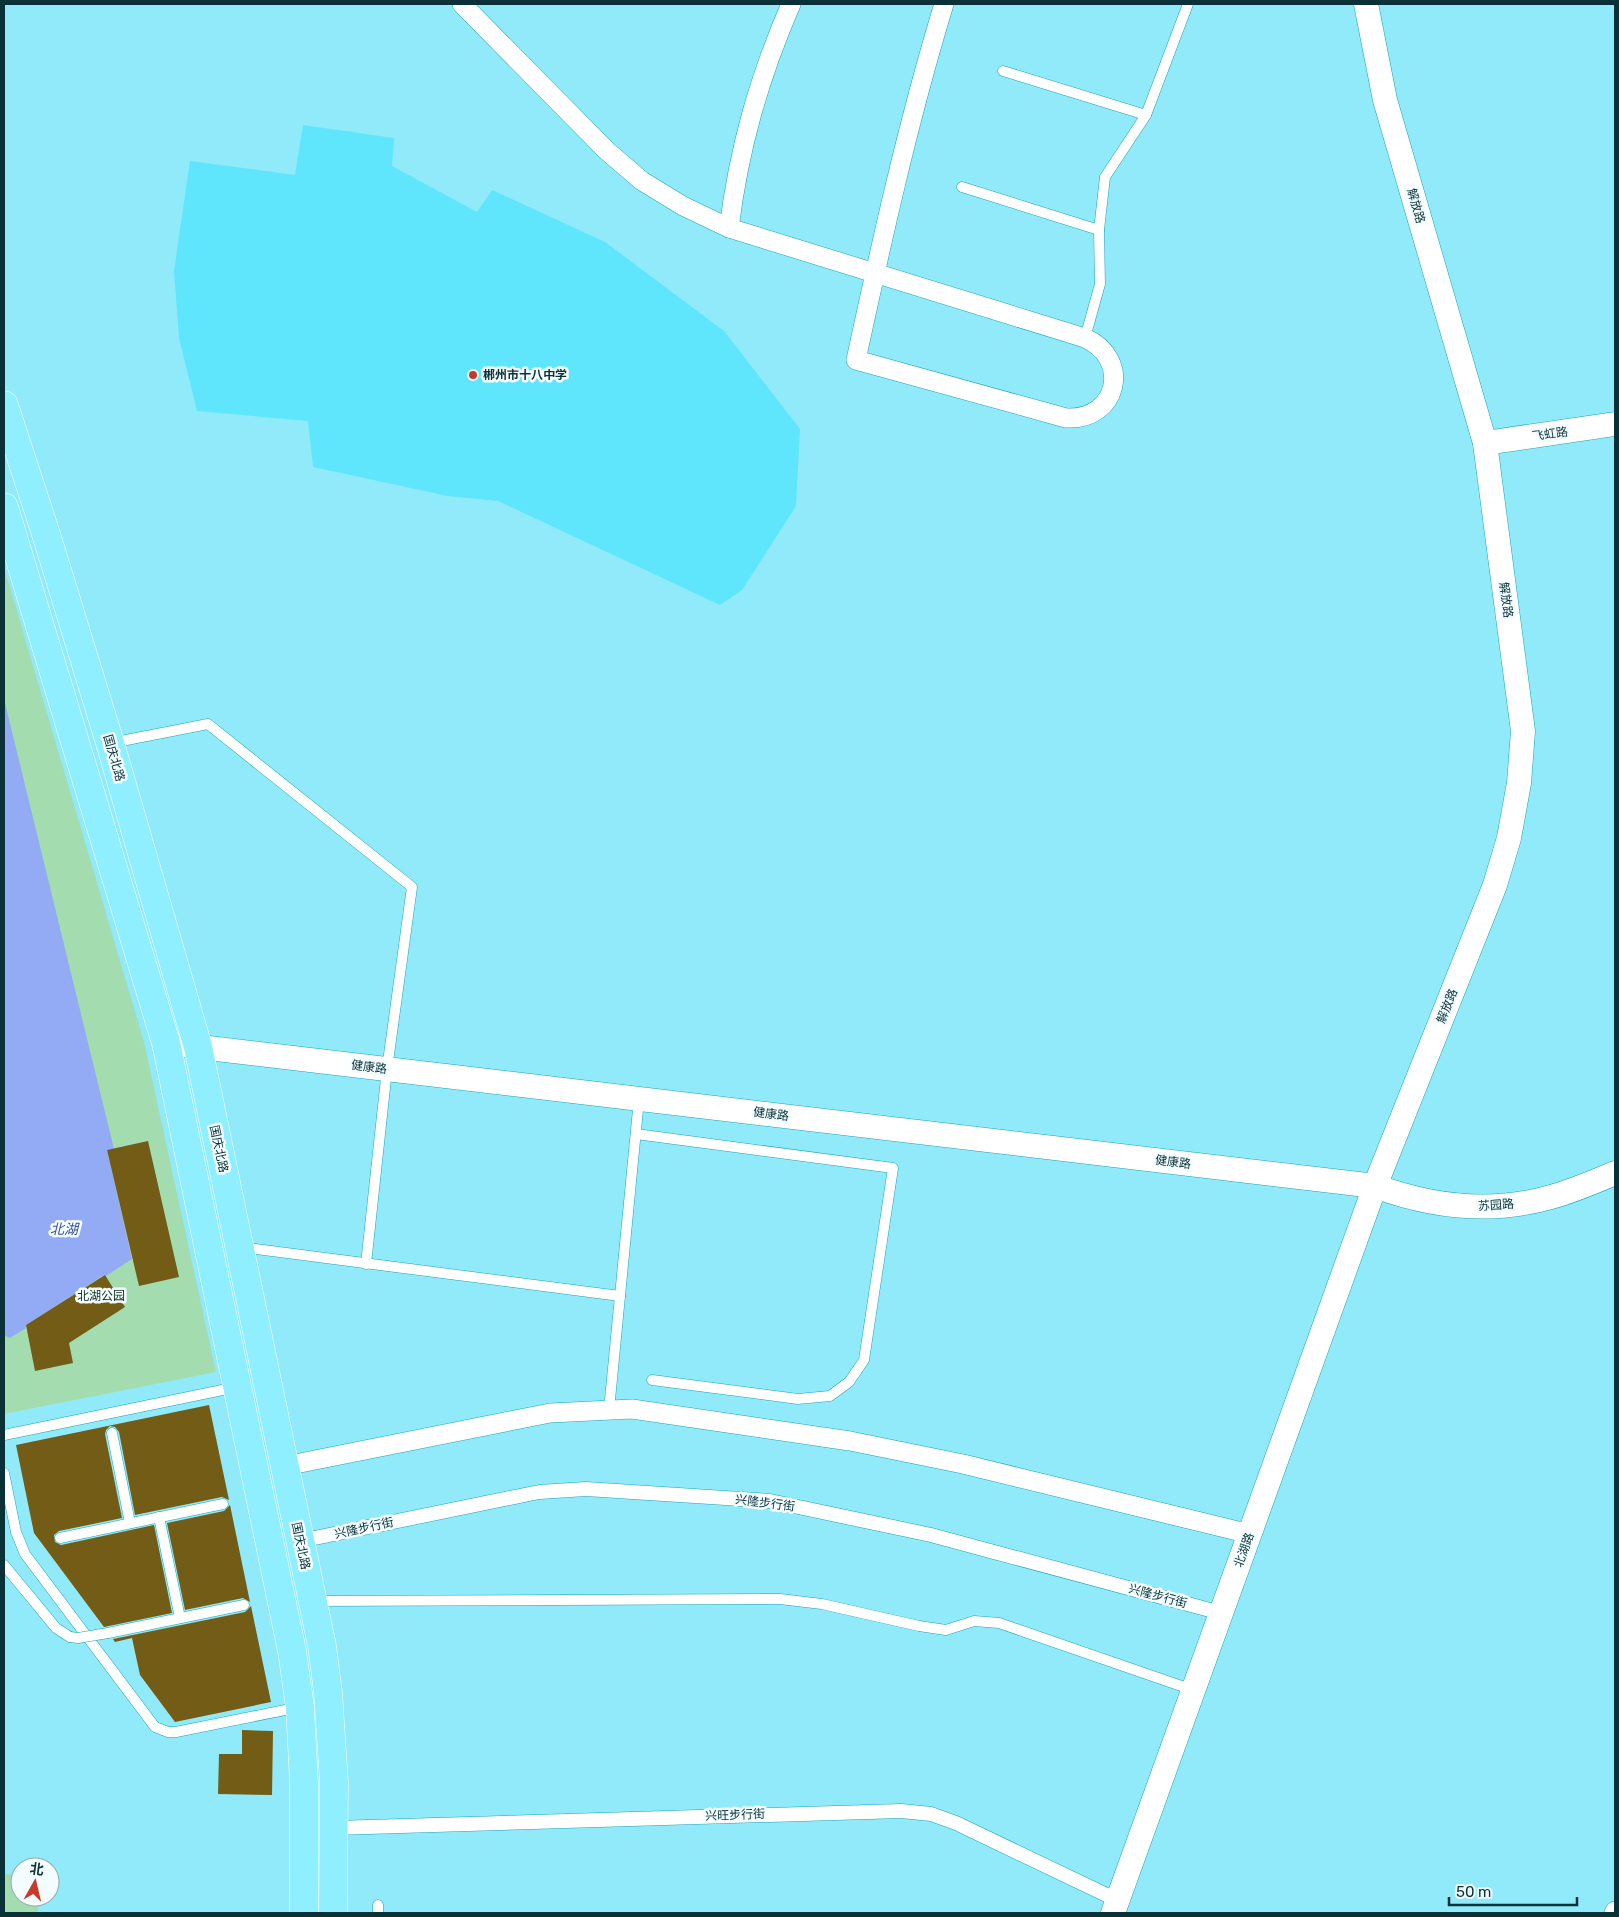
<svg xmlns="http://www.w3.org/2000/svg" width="1619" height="1917" font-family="Rubik,'Noto Sans SC',sans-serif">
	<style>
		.built { fill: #5fe6fc }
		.green { fill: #a3ddaf }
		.water { fill: #93abf5 }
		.building { fill: #725c16 }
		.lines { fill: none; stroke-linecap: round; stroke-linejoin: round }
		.service-casing { stroke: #1ba5b8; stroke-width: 11 }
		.pedestrian-casing { stroke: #1ba5b8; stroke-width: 15 }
		.minor-casing { stroke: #1ba5b8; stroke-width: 20 }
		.tertiary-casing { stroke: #1ba5b8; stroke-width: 25 }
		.primary-casing { stroke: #fff; stroke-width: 29 }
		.service { stroke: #fff; stroke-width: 10 }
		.pedestrian { stroke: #fff; stroke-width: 14 }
		.minor { stroke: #fff; stroke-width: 19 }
		.tertiary { stroke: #fff; stroke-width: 24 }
		.primary { stroke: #90effe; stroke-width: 28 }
		.service-bridge-casing { stroke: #1ba5b8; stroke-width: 11; stroke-linecap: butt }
		.service-bridge { stroke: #fff; stroke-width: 10 }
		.poi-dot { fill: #c63a29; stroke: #f3fdff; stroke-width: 2 }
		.labels { text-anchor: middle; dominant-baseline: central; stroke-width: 5; stroke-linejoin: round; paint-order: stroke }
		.street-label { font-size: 12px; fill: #093137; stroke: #f3fdff }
		.poi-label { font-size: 12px; font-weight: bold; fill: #093137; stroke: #f3fdff; text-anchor: start }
		.park-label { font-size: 12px; fill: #11311a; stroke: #f3fdff }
		.water-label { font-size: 14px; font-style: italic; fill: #3b4ea5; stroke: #f3fdff }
	</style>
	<rect width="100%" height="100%" fill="#91eafa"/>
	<path class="built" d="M 303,125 L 394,138 L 392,166 L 477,212 L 492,190 L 605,242 L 724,331 L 800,429 L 796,506 L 742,590 L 720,605 L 498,501 L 448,496 L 313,467 L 308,421 L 197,411 L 179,338 L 174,271 L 190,161 L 295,175 Z"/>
	<g class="green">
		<path d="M 4,567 L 144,1042 L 216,1372 L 4,1414 Z"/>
		<path d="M 4,1874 L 20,1875 L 20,1897 L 38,1897 L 38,1913 L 4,1913 Z"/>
	</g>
	<path class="water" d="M 4,699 L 114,1149 L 107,1150 L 132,1259 L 106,1276 L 104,1275 L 26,1325 L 26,1328 L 10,1338 L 4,1335 Z"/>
	<g class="building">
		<path d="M 148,1141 L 179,1277 L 139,1286 L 107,1150 Z"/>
		<path d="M 105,1275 L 125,1307 L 69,1343 L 73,1363 L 35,1371 L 26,1325 Z"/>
		<path d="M 209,1405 L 229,1500 L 222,1497 L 135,1515 L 119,1432 L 115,1427 L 110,1426 L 106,1430 L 105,1434 L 122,1518 L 59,1531 L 54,1535 L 55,1542 L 61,1545 L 154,1525 L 172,1613 L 104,1627 L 34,1533 L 16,1445 Z"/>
		<path d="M 230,1505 L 250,1602 L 243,1598 L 185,1610 L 167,1523 L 224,1511 Z"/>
		<path d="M 251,1606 L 271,1702 L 175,1722 L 140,1675 L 132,1638 L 115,1642 L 113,1639 L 245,1612 Z"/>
		<path d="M 242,1730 L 273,1731 L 272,1795 L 218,1794 L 219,1754 L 242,1754 Z"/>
	</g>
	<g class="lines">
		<defs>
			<g id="service">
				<path d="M 1003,71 L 1146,115"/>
				<path d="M 962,187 L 1099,230"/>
				<path d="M 1085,338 L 1100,284 L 1099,230 L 1105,177 L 1146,115 L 1188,4"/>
				<path d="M 111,743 L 208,724 L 412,887 L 387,1069 L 366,1264"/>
				<path d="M 636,1134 L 893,1168 L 864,1360 L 849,1382 L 830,1396 L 798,1399 L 652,1380"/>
				<path d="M 240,1247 L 620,1296"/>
				<path d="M 609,1410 L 639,1099"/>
				<path d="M 112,1433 L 130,1523"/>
				<path d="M 4,1435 L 237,1387"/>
				<path d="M 4,1473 L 16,1532 L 25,1554 L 155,1727 L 168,1732 L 176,1732 L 300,1707"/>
				<path d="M 159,1517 L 180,1618"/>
				<path d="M 60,1538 L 223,1504"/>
				<path d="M 4,1565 L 56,1628 L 70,1637"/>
				<path d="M 314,1601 L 780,1599 L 822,1604 L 919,1626 L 946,1630 L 974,1621 L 999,1623 L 1193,1690"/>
				<path d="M 108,1633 L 244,1605"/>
				<path d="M 378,1913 L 378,1905"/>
			</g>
			<g id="pedestrian">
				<path d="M 300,1541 L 539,1492 L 586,1489 L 770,1501 L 931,1535 L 1221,1613"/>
				<path d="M 334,1828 L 901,1811 L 931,1814 L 956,1823 L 1117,1900"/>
			</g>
			<g id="minor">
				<path d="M 462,4 L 607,151 L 642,181 L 683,206 L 729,228 L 1085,338 C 1132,359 1118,421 1066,418 L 856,360 C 882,240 908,122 944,4"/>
				<path d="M 729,228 C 739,148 759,78 791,4"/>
				<path d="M 285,1466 L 550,1413 L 632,1409 L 850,1441 L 963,1464 L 1250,1534"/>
				<path d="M 1614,1913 L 1615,1911"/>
			</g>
			<g id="tertiary">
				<path d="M 1485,443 L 1615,424"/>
				<path d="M 166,1043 L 1375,1186 C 1432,1207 1492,1214 1551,1197 C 1573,1191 1594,1182 1615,1173"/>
				<path d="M 1113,1913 L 1375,1186 L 1495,885 L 1509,838 L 1519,783 L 1523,731 L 1485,443 L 1385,100 L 1366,4"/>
			</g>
			<g id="primary">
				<path d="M 4,405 L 46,534 L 110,743 L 198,1047 L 322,1646 L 328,1692 L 334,1782 L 333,1913"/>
				<path d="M 4,507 L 166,1043 L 292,1651 L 300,1707 L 304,1783 L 304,1913"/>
			</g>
		</defs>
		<use href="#service" class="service-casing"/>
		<use href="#pedestrian" class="pedestrian-casing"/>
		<use href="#minor" class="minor-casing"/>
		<use href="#tertiary" class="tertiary-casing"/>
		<use href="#primary" class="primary-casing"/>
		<use href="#service" class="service"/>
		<use href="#pedestrian" class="pedestrian"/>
		<use href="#minor" class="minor"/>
		<use href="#tertiary" class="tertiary"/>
		<use href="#primary" class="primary"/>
		<defs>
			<path id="service-bridge" d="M 70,1637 L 78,1638 L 108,1633"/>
		</defs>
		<use href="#service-bridge" class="service-bridge-casing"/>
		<use href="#service-bridge" class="service-bridge"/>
	</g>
	<circle class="poi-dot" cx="473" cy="375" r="5"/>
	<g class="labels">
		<g class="street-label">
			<text transform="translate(1416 206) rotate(74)">解放路</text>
			<text transform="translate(1550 434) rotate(-8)">飞虹路</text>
			<text transform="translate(1506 600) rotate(82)">解放路</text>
			<text transform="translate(114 758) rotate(74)">国庆北路</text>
			<text transform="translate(1447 1006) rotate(-68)">解放路</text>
			<text transform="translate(369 1067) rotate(7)">健康路</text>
			<text transform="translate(771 1114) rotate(7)">健康路</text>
			<text transform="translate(219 1149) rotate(78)">国庆北路</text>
			<text transform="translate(1173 1162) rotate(7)">健康路</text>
			<text transform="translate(1496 1205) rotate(-4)">苏园路</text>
			<text transform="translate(765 1503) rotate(7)">兴隆步行街</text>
			<text transform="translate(364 1528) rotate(-12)">兴隆步行街</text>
			<text transform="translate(301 1546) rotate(78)">国庆北路</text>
			<text transform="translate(1244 1550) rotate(-70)">北湖路</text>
			<text transform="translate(1158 1596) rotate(15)">兴隆步行街</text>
			<text transform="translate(735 1815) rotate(-2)">兴旺步行街</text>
		</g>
		<g class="poi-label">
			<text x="483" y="375">郴州市十八中学</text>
		</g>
		<g class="park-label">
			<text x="101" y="1296">北湖公园</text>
		</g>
		<g class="water-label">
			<text x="64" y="1229">北湖</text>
		</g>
	</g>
	<rect width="1619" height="1917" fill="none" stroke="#093137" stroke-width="10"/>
	<g transform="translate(35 1882) rotate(8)"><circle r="24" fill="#f3fdff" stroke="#95abaf"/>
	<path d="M0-4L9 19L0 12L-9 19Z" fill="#c63a29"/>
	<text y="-8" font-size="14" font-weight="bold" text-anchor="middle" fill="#093137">北</text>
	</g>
	<path d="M1449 1897v8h128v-8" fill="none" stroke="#093137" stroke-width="2.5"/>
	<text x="1456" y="1897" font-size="15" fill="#093137" stroke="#f3fdff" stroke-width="4" paint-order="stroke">50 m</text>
</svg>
